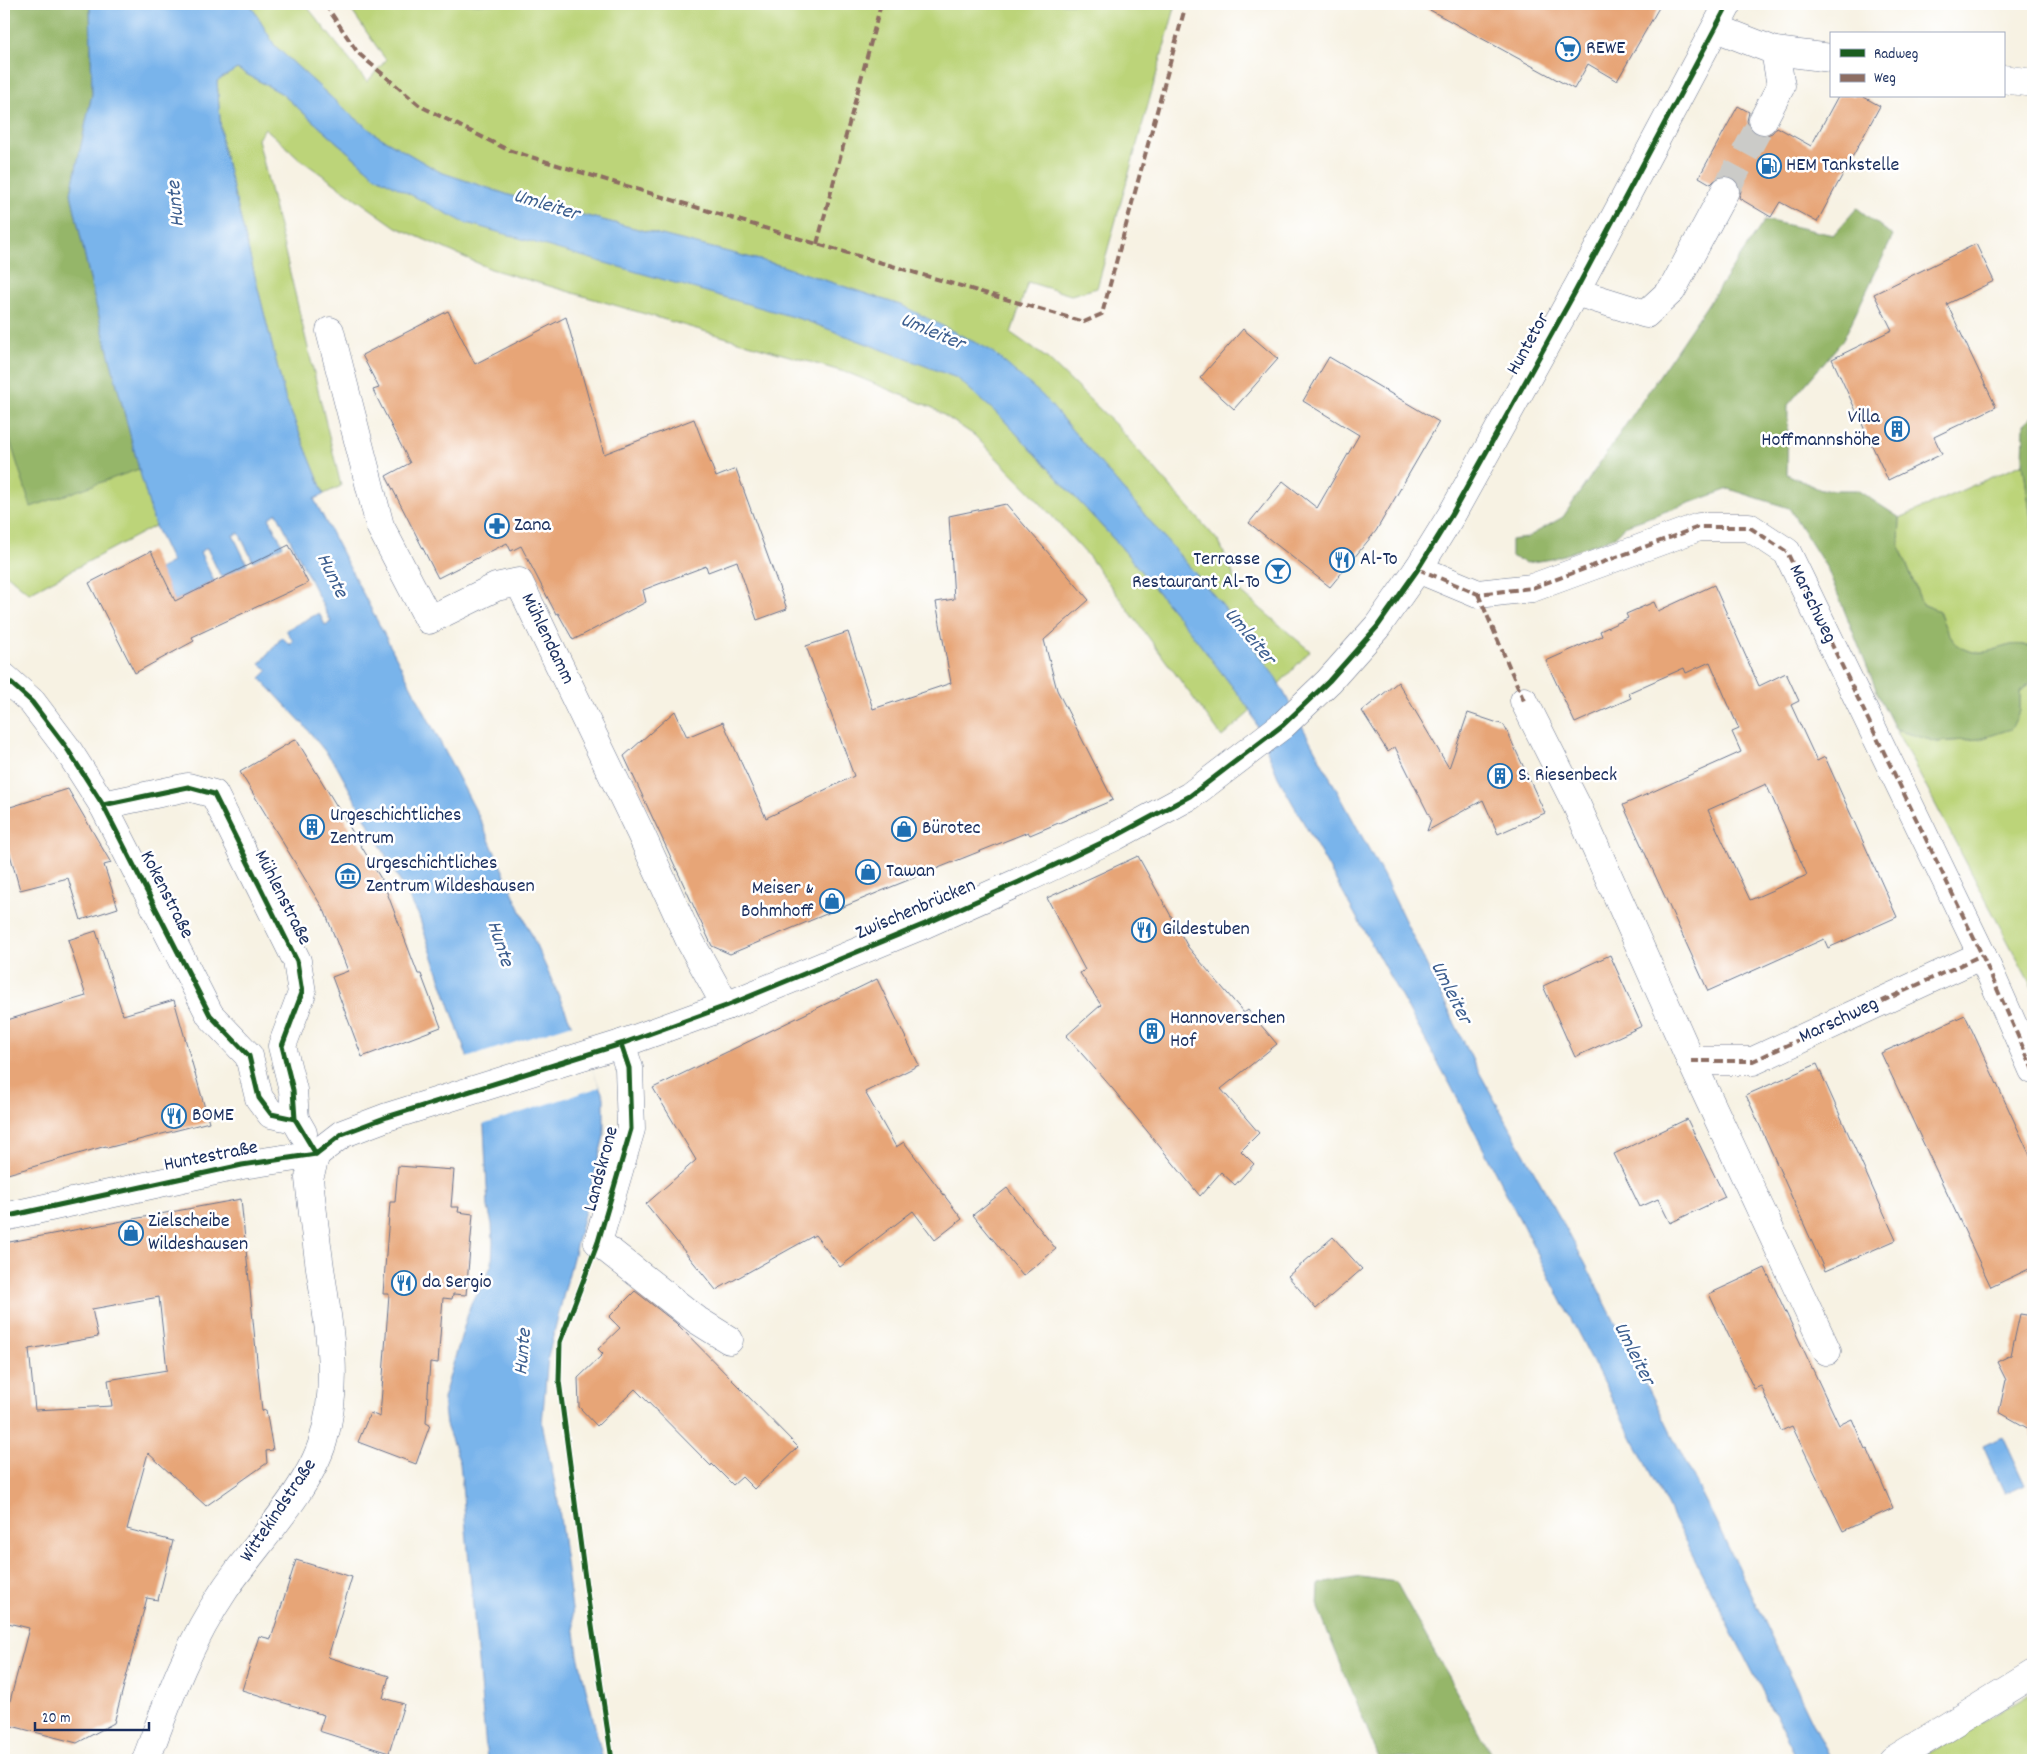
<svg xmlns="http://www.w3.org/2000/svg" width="2037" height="1764" font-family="Dekko,sans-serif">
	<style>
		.green { fill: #bcd479; stroke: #6c826c }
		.forest { fill: #95b669; stroke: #587264 }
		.water { fill: #79b4eb; stroke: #4a72a4 }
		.pier { fill: #f7f2e3 }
		.building { fill: #e7a577; fill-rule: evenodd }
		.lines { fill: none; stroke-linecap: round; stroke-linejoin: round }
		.minor-tunnel { stroke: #cbcbc8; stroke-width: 28; stroke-dasharray: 28 14; stroke-linecap: butt }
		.minor-casing { stroke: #68738d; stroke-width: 29 }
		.minor { stroke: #fff; stroke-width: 28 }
		.quiet { stroke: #8d6e63; stroke-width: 4; stroke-dasharray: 8 4; stroke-linecap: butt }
		.cycleway-casing { stroke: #fff; stroke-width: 8 }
		.cycleway { stroke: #1b5e20; stroke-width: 5 }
		.labels { text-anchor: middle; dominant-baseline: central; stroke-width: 5; stroke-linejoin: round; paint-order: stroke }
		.poi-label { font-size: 20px; fill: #1b2f5e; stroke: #fff; text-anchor: start }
		.street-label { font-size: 20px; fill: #1b2f5e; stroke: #fff }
		.water-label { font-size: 21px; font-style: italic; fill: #3c5e8f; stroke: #fff }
	</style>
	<rect width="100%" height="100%" fill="#fff"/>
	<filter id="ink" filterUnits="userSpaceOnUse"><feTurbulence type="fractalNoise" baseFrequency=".02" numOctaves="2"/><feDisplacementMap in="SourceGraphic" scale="10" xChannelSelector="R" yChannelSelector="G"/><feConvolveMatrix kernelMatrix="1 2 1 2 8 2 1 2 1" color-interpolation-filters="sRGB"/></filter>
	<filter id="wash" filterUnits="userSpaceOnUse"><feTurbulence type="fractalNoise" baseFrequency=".0096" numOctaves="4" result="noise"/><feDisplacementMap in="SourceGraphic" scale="20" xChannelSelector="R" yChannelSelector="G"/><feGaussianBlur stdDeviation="1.12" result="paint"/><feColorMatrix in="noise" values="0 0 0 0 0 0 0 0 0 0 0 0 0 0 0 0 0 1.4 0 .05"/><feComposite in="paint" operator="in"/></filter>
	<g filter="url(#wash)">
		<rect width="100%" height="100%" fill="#f7f2e3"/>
		<g class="green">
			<path d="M 4,4 L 90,4 L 92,94 L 71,193 L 94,297 L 155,526 L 29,593 L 4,572 Z"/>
			<path d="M 250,4 L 305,4 L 367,82 L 386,60 L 347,4 L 1176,4 L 1097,288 L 1071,295 L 1028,282 L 1011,333 L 1048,359 L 1115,424 L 1219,542 L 1241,592 L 1310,651 L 1279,684 L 1223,606 L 1042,395 L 903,306 L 779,265 L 524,200 L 440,172 L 378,136 L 345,110 L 275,46 Z"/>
			<path d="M 237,69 L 281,93 L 375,176 L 807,321 L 958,378 L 1002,418 L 1121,547 L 1192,634 L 1251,711 L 1222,737 L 1090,558 L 1032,494 L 974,435 L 933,408 L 851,374 L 491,269 L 396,227 L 301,160 L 265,128 L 258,139 L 341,486 L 324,494 L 285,397 L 222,144 L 217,81 Z"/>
			<path d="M 2023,463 L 2033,533 L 2033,648 C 2011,639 2003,650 1983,652 C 1956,655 1946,632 1939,611 L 1922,604 L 1899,545 L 1900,518 Z"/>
			<path d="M 2033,680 L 2033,989 L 1896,730 L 1937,742 L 1980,739 L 2010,729 L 2020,711 L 2020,692 Z"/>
			<path d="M 2033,1692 L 2033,1760 L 1916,1760 Z"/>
		</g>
		<g class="forest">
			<path d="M 4,4 L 90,4 L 92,94 L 71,193 L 94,297 L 139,469 L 31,507 L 4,422 Z"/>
			<path d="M 1857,208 L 1893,236 L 1843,340 L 1788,405 L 1787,474 L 1821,490 L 1857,490 L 1900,518 L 1899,545 L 1922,604 L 1939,611 C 1946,632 1956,655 1983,652 C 2003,650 2011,639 2033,648 L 2033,680 L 2020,692 L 2020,711 L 2011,729 L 1980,739 L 1937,742 L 1896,730 L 1880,699 L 1828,570 L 1789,508 L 1729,489 L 1624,526 L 1615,537 L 1552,559 L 1526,563 L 1511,556 L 1511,540 L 1526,538 L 1563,517 L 1765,220 L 1833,235 Z"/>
			<path d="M 2033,416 L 2033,533 L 2023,463 L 2024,424 Z"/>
			<path d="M 1361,1577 L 1396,1582 L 1494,1760 L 1379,1758 L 1318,1608 L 1319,1584 Z"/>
		</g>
		<g class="water">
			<path d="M 90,4 L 250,4 L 275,46 L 345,110 L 378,136 L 440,172 L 524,200 L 779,265 L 903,306 L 990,350 L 1042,395 L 1223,606 L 1276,678 L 1384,877 L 1473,1061 L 1585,1263 L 1718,1526 L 1831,1760 L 1798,1760 L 1450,1084 L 1278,777 L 1251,711 L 1192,634 L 1121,547 L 1002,418 L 957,378 L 807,321 L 463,222 L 375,176 L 281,93 L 237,69 L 217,81 L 222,144 L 285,397 L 324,494 L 314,499 L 478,815 L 604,1097 L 604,1136 L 548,1356 L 542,1423 L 557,1494 L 578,1655 L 603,1760 L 487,1760 L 460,1463 L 446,1425 L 443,1399 L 470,1306 L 480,1290 L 492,1264 L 493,1242 L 492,1224 L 488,1207 L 484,1127 L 467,1056 L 418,914 L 336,765 L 304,725 L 260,678 L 268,670 L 260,664 L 282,637 L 290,645 L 293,641 L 286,630 L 319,613 L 325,625 L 331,622 L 277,513 L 269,518 L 283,546 L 253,561 L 239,533 L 233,535 L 247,564 L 221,577 L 207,548 L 200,552 L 214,581 L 175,601 L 159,569 L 172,562 L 155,526 L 139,469 L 94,297 L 71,193 L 92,94 Z"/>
			<path d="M 2002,1436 L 2025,1485 L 2005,1494 L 1983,1445 Z"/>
		</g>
		<path class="pier" d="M 573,1024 L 600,1087 L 482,1125 L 466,1058 Z"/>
		<g id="blocks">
			<g class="building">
				<path d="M 1419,4 L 1661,4 L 1617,81 L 1588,64 L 1574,89 Z"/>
				<path d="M 1838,96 L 1862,96 L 1880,106 L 1817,222 L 1780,202 L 1771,217 L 1739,198 L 1741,191 L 1738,183 L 1732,177 L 1724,175 L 1717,178 L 1711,184 L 1699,177 L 1738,106 L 1749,112 L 1747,121 L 1750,128 L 1755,134 L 1764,136 L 1772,133 L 1777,127 L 1811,146 Z"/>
				<path d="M 1976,244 L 1994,281 L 1947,304 L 1996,407 L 1934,437 L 1942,454 L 1888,480 L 1832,359 L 1892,330 L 1874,294 Z"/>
				<path d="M 448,311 L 475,364 L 566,317 L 604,454 L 694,419 L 716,477 L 736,469 L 787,609 L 757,620 L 737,561 L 708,572 L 706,566 L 643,590 L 646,602 L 573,640 L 558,613 L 556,614 L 521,546 L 511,551 L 507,543 L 438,578 L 386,476 L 410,463 L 373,390 L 379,388 L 362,355 Z"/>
				<path d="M 1243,329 L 1278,359 L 1234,409 L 1200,378 Z"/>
				<path d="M 1329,357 L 1439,422 L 1376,531 L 1330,587 L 1249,523 L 1283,481 L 1317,508 L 1359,435 L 1303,401 Z"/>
				<path d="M 1006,504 L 1089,600 L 1044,640 L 1057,690 L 1113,800 L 1030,835 L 1028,832 L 896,885 L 730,954 L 712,946 L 624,756 L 675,711 L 687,737 L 723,722 L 766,818 L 854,776 L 806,646 L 848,632 L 873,709 L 951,683 L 936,602 L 954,599 L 949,516 Z"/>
				<path d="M 289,545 L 308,583 L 192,637 L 194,641 L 135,673 L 89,583 L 151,551 L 175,601 Z"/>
				<path d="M 1714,585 L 1759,686 L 1786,673 L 1799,701 L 1791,705 L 1817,761 L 1825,757 L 1897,917 L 1828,948 L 1824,939 L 1708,991 L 1623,805 L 1741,752 L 1732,732 L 1739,729 L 1710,662 L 1686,673 L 1684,668 L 1628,693 L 1631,698 L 1575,723 L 1546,661 L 1602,636 L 1600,631 L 1628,618 L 1626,614 L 1654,602 L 1658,611 ZM 1766,784 L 1807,875 L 1750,900 L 1708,810 Z"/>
				<path d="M 1398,682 L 1449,768 L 1468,713 L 1504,725 L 1545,813 L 1498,834 L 1483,800 L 1427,831 L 1431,819 L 1395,747 L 1388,752 L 1362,711 Z"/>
				<path d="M 296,739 L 383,882 L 418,974 L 421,974 L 441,1027 L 362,1057 L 332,977 L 348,971 L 325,912 L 240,772 Z"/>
				<path d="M 68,789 L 111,863 L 104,865 L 118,908 L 81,920 L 68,878 L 20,890 L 4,833 L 4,809 Z"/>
				<path d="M 1138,856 L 1188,947 L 1244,1013 L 1248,1010 L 1277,1044 L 1221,1089 L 1259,1133 L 1241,1151 L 1254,1164 L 1235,1185 L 1221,1172 L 1200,1196 L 1112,1088 L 1066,1036 L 1101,1005 L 1080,973 L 1085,970 L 1047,898 Z"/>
				<path d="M 96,931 L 123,1015 L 174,1000 L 209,1122 L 107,1148 L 106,1146 L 4,1175 L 4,1021 L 86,996 L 68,940 Z"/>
				<path d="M 1610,955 L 1642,1026 L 1575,1057 L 1543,986 Z"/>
				<path d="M 877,979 L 919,1065 L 865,1092 L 896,1147 L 904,1142 L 962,1219 L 935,1240 L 913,1211 L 840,1267 L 815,1235 L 716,1290 L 646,1204 L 696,1160 L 653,1088 Z"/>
				<path d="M 1965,1015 L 2033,1162 L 2033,1267 L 1991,1287 L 1881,1053 Z"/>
				<path d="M 1817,1064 L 1896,1240 L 1825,1271 L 1746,1095 Z"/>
				<path d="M 1687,1119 L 1725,1197 L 1670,1223 L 1658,1199 L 1640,1207 L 1614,1154 Z"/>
				<path d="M 398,1166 L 454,1170 L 451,1207 L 459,1207 L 458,1212 L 473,1214 L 466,1295 L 453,1294 L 452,1299 L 443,1298 L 438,1363 L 430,1362 L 426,1423 L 430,1425 L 416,1464 L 358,1442 L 370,1413 L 380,1417 L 389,1294 L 383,1294 L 390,1202 L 395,1202 Z"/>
				<path d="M 1007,1188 L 1056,1249 L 1023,1276 L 973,1215 Z"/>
				<path d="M 241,1199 L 262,1411 L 266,1410 L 273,1450 L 266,1451 L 267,1463 L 206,1506 L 148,1453 L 127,1529 L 173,1541 L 158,1600 L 147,1598 L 114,1723 L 77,1743 L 4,1724 L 29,1628 L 4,1622 L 4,1243 ZM 159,1297 L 167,1370 L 108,1380 L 112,1406 L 35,1410 L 29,1349 L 98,1337 L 92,1309 Z"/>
				<path d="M 1333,1237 L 1362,1269 L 1316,1309 L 1288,1276 Z"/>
				<path d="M 1765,1268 L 1839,1425 L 1852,1419 L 1865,1449 L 1867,1448 L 1893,1508 L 1843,1531 L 1792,1426 L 1781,1431 L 1761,1386 L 1754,1389 L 1709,1294 Z"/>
				<path d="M 635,1291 L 676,1323 L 798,1447 L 754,1489 L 742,1477 L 733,1485 L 712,1464 L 711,1466 L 635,1389 L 597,1426 L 579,1407 L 578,1378 L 603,1354 L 598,1349 L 620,1328 L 609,1317 Z"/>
				<path d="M 2020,1314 L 2033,1316 L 2033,1438 L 2029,1429 L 1999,1412 L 2006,1380 L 1997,1362 L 2011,1355 Z"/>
				<path d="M 296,1560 L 352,1577 L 328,1657 L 389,1676 L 383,1698 L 404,1704 L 389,1753 L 319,1731 L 324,1715 L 242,1690 L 259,1636 L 271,1639 Z"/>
			</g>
		</g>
	</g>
	<g filter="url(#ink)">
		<use href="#blocks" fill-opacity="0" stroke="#68738d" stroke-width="1"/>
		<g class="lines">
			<path class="minor-tunnel" d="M 1725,191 L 1763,120"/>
			<defs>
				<g id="minor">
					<path d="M 1716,28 L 1775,51 L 1831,58"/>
					<path d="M 2003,79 L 2033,83"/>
					<path d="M 1763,120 L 1781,86 L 1775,51"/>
					<path d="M 1575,292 L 1646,314 L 1672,290 L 1725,191"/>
					<path d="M 330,331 L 380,526 L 429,620 L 496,587 L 519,582 L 640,832 L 690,941 L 726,1006"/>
					<path d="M 1418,569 L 1478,594 L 1532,588 L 1699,527 L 1749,527 L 1787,552 L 1982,955 L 2033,1070"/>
					<path d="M 4,677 L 32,702 L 66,747 L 103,805 L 210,1015 L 249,1056 L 259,1098 L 271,1114 L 295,1119"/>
					<path d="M 1524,701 L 1577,806 L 1691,1061 L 1827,1351"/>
					<path d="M 103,805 L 188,787 L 214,794 L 297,961 L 302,993 L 282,1046 L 293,1090 L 295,1119 L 303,1133"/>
					<path d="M 621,1044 L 629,1068 L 631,1129 L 598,1242 L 697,1320 L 729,1340"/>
					<path d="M 1691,1061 L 1753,1061 L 1982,955"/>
					<path d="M 4,1217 L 242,1165 L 316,1154 L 342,1134 L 387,1117 L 621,1044 L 726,1006 L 925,924 L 1019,882 L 1116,836 L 1190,796 L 1283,725 L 1329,681 L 1377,627 L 1418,569 L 1452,514 L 1575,292 L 1728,4"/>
					<path d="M 146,1760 C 169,1698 188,1644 225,1589 C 255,1545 308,1491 323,1441 C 340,1384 329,1326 320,1268 C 316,1238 312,1208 309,1178 L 316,1154"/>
					<path d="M 1893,1760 L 2033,1674"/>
				</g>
			</defs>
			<use href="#minor" class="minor-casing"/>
			<use href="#minor" class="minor"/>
			<g class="quiet">
				<path d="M 325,4 L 358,53 L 420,106 L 508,150 L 817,244 L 1084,322 L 1102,314 L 1186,4"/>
				<path d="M 817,244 L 881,4"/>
				<path d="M 1418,569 L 1478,594 L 1532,588 L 1699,527 L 1749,527 L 1787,552 L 1982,955 L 2033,1070"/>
				<path d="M 1478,594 L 1524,701"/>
				<path d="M 1691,1061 L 1753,1061 L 1982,955"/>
			</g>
			<defs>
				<g id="cycleway">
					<path d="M 4,677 L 32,702 L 66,747 L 103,805 L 210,1015 L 249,1056 L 259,1098 L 271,1114 L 295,1119"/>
					<path d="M 103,805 L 188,787 L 214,794 L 297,961 L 302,993 L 282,1046 L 293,1090 L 295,1119 L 316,1154"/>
					<path d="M 4,1217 L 242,1165 L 316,1154 L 342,1134 L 387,1117 L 621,1044 L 726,1006 L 925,924 L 1019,882 L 1116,836 L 1190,796 L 1283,725 L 1329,681 L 1377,627 L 1418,569 L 1452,514 L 1575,292 L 1728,4"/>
					<path d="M 612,1760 L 586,1586 L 559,1381 L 560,1342 L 598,1242 L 631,1129 L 629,1068 L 621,1044"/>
				</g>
			</defs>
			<use href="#cycleway" class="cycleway-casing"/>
			<use href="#cycleway" class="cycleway"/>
		</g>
	</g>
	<defs>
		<symbol id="supermarket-ring" viewBox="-11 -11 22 22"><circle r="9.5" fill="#fff" stroke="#1f6fb2" stroke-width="1.5"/><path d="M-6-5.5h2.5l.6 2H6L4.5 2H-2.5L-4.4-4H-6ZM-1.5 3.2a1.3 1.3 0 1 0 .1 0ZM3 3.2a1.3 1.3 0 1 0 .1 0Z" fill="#1f6fb2"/></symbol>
		<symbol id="fuel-ring" viewBox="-11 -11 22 22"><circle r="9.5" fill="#fff" stroke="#1f6fb2" stroke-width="1.5"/><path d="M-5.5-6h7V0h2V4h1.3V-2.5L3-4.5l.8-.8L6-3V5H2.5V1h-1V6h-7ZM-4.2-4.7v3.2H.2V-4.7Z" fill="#1f6fb2"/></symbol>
		<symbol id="building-ring" viewBox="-11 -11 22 22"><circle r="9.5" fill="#fff" stroke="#1f6fb2" stroke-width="1.5"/><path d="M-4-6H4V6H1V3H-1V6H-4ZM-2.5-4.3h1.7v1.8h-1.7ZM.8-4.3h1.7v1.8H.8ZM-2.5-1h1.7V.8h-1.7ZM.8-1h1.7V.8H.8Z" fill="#1f6fb2"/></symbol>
		<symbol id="pharmacy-ring" viewBox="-11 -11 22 22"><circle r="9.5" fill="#fff" stroke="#1f6fb2" stroke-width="1.5"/><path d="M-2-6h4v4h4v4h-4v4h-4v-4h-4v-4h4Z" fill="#1f6fb2"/></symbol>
		<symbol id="restaurant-ring" viewBox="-11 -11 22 22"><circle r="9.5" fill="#fff" stroke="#1f6fb2" stroke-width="1.5"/><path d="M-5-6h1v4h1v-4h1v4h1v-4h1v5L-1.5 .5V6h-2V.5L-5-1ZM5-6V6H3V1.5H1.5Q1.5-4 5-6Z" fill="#1f6fb2"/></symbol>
		<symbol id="bar-ring" viewBox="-11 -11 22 22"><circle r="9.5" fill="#fff" stroke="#1f6fb2" stroke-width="1.5"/><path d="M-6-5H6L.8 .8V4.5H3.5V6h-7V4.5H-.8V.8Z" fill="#1f6fb2"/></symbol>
		<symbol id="shop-ring" viewBox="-11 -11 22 22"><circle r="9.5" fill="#fff" stroke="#1f6fb2" stroke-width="1.5"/><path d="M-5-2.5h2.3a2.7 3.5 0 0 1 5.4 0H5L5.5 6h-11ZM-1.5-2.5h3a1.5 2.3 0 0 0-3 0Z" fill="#1f6fb2"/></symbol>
		<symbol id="museum-ring" viewBox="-11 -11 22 22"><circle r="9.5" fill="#fff" stroke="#1f6fb2" stroke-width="1.5"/><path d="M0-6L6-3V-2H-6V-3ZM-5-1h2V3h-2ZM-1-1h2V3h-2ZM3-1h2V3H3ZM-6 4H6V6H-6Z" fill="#1f6fb2"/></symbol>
	</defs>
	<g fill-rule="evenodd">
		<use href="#supermarket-ring" x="1554" y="35" width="28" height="28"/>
		<use href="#fuel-ring" x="1755" y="152" width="28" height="28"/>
		<use href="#building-ring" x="1883" y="415" width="28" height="28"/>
		<use href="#pharmacy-ring" x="483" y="512" width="28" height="28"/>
		<use href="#restaurant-ring" x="1328" y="546" width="28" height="28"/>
		<use href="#bar-ring" x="1264" y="557" width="28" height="28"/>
		<use href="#building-ring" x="1486" y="762" width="28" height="28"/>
		<use href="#building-ring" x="298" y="813" width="28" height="28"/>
		<use href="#shop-ring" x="890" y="815" width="28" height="28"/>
		<use href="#shop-ring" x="854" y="858" width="28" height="28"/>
		<use href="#museum-ring" x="334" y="862" width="28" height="28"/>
		<use href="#shop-ring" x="818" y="887" width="28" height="28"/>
		<use href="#restaurant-ring" x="1130" y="916" width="28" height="28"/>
		<use href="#building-ring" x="1138" y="1017" width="28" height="28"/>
		<use href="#restaurant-ring" x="160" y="1102" width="28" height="28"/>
		<use href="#shop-ring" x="117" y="1219" width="28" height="28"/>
		<use href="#restaurant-ring" x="390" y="1269" width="28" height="28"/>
	</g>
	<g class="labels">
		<g class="poi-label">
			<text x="1586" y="49">REWE</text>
			<text x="1786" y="166">HEM Tankstelle</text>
			<text x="1880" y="418" text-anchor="end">Villa<tspan x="1880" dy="23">Hoffmannshöhe</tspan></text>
			<text x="514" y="526">Zana</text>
			<text x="1260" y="560" text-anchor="end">Terrasse<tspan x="1260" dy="23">Restaurant Al-To</tspan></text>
			<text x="1360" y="560">Al-To</text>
			<text x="1518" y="776">S. Riesenbeck</text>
			<text x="330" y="816">Urgeschichtliches<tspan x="330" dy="23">Zentrum</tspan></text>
			<text x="922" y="829">Bürotec</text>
			<text x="366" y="864">Urgeschichtliches<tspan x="366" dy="23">Zentrum Wildeshausen</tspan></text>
			<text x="886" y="872">Tawan</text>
			<text x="814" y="889" text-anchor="end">Meiser &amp;<tspan x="814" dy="23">Bohmhoff</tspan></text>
			<text x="1162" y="930">Gildestuben</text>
			<text x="1170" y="1019">Hannoverschen<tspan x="1170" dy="23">Hof</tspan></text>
			<text x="192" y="1116">BOME</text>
			<text x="148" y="1222">Zielscheibe<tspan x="148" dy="23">Wildeshausen</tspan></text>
			<text x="422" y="1283">da Sergio</text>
		</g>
		<g class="street-label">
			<text transform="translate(1529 344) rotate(-61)">Huntetor</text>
			<text transform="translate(1812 604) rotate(64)">Marschweg</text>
			<text transform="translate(547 639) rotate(64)">Mühlendamm</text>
			<text transform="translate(166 895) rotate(63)">Kokenstraße</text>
			<text transform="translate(282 898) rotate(63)">Mühlenstraße</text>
			<text transform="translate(916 910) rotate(-23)">Zwischenbrücken</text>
			<text transform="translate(1839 1021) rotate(-25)">Marschweg</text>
			<text transform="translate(211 1157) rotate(-11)">Huntestraße</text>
			<text transform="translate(602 1169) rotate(-75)">Landskrone</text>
			<text transform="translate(279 1511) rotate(-56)">Wittekindstraße</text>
		</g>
		<g class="water-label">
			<text transform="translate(177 204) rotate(-95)">Hunte</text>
			<text transform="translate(546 206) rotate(17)">Umleiter</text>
			<text transform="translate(932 333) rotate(23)">Umleiter</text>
			<text transform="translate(331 576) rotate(64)">Hunte</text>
			<text transform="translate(1249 637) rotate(50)">Umleiter</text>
			<text transform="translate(499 944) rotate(72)">Hunte</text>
			<text transform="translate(1450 993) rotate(63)">Umleiter</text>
			<text transform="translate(524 1352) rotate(-85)">Hunte</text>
			<text transform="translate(1633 1354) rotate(63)">Umleiter</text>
		</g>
	</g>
	<rect width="2037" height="1764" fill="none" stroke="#fff" stroke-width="20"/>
	<rect x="1830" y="32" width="175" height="65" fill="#ffffff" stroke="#a4acbf"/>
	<rect x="1840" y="49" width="25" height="8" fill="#1b5e20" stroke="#a4acbf"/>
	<text x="1874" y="58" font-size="15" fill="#1b2f5e">Radweg</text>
	<rect x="1840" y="74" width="25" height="8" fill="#8d6e63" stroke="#a4acbf"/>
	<text x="1874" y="82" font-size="15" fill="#1b2f5e">Weg</text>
	<path d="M35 1722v8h114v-8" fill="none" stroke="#1b2f5e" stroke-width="2.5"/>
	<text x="42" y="1722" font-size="15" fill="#1b2f5e" stroke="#ffffff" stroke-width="4" paint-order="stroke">20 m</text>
</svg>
